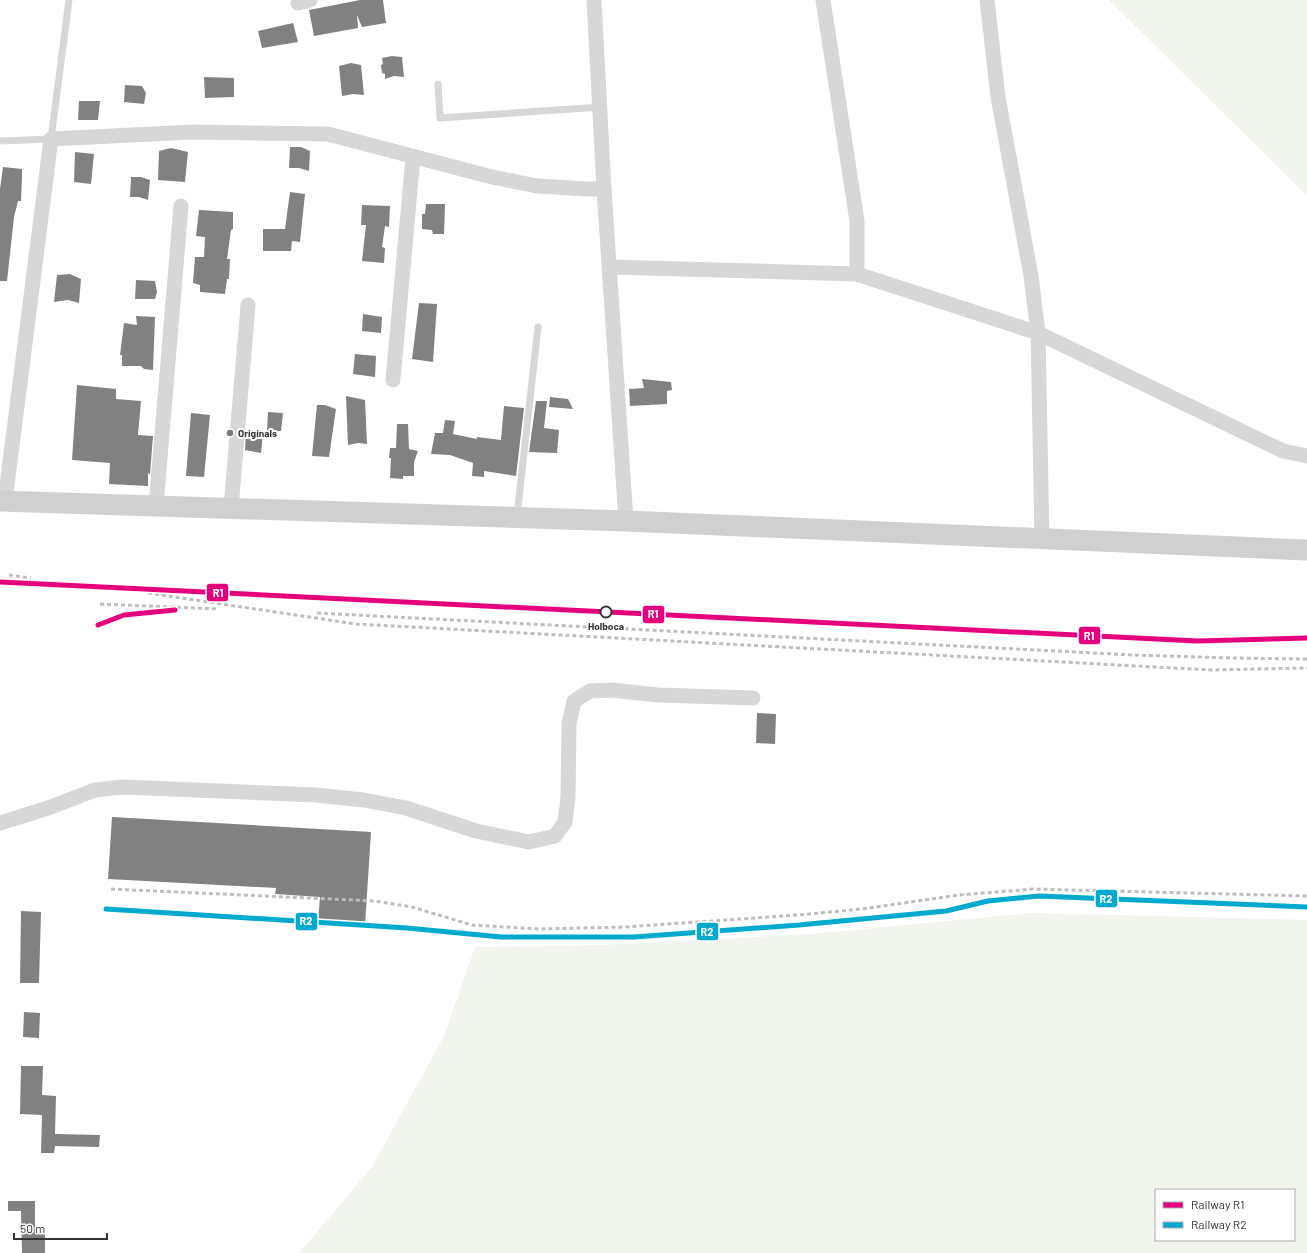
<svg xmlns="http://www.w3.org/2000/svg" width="1307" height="1253" font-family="Barlow,sans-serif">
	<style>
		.green { fill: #f1f5ed; fill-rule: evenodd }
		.building { fill: #818181 }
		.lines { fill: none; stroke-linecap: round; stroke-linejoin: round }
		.service { stroke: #d7d7d7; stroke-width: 7 }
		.minor { stroke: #d7d7d7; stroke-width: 15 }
		.secondary { stroke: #d0d0d0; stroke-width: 21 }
		.rail { stroke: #bebebe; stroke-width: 3; stroke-dasharray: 4 3; stroke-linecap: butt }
		.rail-1-casing { stroke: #fff; stroke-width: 8 }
		.rail-2-casing { stroke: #fff; stroke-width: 8 }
		.rail-1 { stroke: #e5007d; stroke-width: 5 }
		.rail-2 { stroke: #00a9ce; stroke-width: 5 }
		.poi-dot { fill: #7a7a7a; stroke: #fff; stroke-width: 1.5 }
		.stop-dot { fill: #fff; stroke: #333; stroke-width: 2 }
		.labels { text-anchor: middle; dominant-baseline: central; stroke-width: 4; stroke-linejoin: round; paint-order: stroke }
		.poi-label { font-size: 10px; font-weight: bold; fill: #333; stroke: #fff; text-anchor: start }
		.stop-label { font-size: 10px; font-weight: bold; fill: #333; stroke: #fff }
		.line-badge { stroke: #fff; stroke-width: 1.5 }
		.badge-label { font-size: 11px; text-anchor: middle; font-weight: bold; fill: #fff }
	</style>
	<rect width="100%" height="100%" fill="#fff"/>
	<g class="green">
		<path d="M 1109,0 L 1307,0 L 1307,196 Z"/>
		<path d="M 1031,913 L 1307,920 L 1307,1253 L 299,1253 L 372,1167 L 444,1036 L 475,947 L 601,945 L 811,934 ZM 1156,1190 L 1294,1190 L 1294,1240 L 1156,1240 Z"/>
	</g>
	<g class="building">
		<path d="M 360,0 L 383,0 L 386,23 L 362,27 L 357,15 L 358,28 L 314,36 L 309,10 Z"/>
		<path d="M 293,23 L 298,42 L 262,48 L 258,31 Z"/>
		<path d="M 392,56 L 402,57 L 404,77 L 394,76 L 385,79 L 385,74 L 382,73 L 381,65 L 383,64 L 382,58 Z"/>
		<path d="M 351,63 L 361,65 L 364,95 L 353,94 L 342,96 L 339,66 Z"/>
		<path d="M 204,77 L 234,78 L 234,97 L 205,98 Z"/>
		<path d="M 125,85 L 142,86 L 146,93 L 144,104 L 124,102 Z"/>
		<path d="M 79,101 L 100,101 L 98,120 L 78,120 Z"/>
		<path d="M 290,147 L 301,147 L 310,151 L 309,171 L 299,168 L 289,168 Z"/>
		<path d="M 171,148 L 188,152 L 185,182 L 158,180 L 159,151 Z"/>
		<path d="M 75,152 L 94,154 L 91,184 L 74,182 Z"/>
		<path d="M 3,167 L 22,169 L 22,176 L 21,201 L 18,201 L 14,217 L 7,281 L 0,281 L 0,189 Z"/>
		<path d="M 131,177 L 141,177 L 150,180 L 148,200 L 139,197 L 130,197 Z"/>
		<path d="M 290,192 L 305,194 L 300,242 L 292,241 L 291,251 L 263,251 L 263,229 L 285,229 Z"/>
		<path d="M 426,204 L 445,204 L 444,234 L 433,234 L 432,230 L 422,229 L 422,214 L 425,214 Z"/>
		<path d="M 362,205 L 390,206 L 389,227 L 385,226 L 382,247 L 385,248 L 384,263 L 362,261 L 366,225 L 361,225 Z"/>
		<path d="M 199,210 L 233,212 L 233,229 L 231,230 L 227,259 L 230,259 L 229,279 L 227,279 L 225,294 L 200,292 L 200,285 L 193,283 L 195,257 L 204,257 L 205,237 L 196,236 Z"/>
		<path d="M 70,274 L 81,279 L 79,303 L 68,300 L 54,302 L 57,275 Z"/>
		<path d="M 136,280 L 155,281 L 157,292 L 155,299 L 135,299 Z"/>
		<path d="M 419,303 L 437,304 L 433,362 L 412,359 Z"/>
		<path d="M 363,314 L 382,317 L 381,333 L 362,331 Z"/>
		<path d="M 136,316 L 155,317 L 153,370 L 144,369 L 141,366 L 122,366 L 122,355 L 120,355 L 124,323 L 137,325 Z"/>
		<path d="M 355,354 L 376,356 L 375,377 L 353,374 Z"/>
		<path d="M 642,379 L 671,382 L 672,390 L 667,391 L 667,404 L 630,406 L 629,389 L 644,388 Z"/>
		<path d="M 77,385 L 116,389 L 116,399 L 141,401 L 138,435 L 153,436 L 150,474 L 148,473 L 148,486 L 109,484 L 110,463 L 72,460 Z"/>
		<path d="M 346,396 L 365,400 L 367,444 L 358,443 L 348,445 Z"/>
		<path d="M 550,397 L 568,399 L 573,409 L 549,407 Z"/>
		<path d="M 536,401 L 547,401 L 544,428 L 559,430 L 557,453 L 529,452 Z"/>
		<path d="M 317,405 L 325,405 L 336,409 L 329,457 L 312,456 Z"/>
		<path d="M 504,406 L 524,408 L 516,476 L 484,471 L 484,477 L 472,476 L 473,463 L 450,455 L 431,454 L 435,433 L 443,433 L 445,420 L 455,421 L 453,434 L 477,439 L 477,437 L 501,440 Z"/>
		<path d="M 268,412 L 283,413 L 281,431 L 267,431 Z"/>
		<path d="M 191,413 L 210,415 L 204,477 L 186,476 Z"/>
		<path d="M 397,424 L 408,424 L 409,449 L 418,451 L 414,462 L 414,476 L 403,476 L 403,479 L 390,478 L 391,458 L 389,458 L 390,448 L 396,448 Z"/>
		<path d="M 246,432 L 263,433 L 261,453 L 245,450 Z"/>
		<path d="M 757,713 L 776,714 L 775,744 L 756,743 Z"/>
		<path d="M 112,817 L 371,832 L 365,925 L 318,922 L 320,897 L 275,894 L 276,888 L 108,879 Z"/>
		<path d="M 21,911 L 41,912 L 39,983 L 20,983 Z"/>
		<path d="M 24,1012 L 40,1013 L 39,1038 L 23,1037 Z"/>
		<path d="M 21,1066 L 43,1066 L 42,1095 L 56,1096 L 55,1134 L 100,1135 L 99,1147 L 55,1146 L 54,1153 L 41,1153 L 42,1115 L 20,1114 Z"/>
		<path d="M 8,1201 L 35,1201 L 35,1232 L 45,1233 L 45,1253 L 22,1253 L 21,1211 L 8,1211 Z"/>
	</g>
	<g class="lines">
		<g class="service">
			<path d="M 438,84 L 440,118 L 601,107"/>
			<path d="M 0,141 L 51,139 L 69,0"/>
			<path d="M 517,516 L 538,327"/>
		</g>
		<g class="minor">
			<path d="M 594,0 L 604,189 L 626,521"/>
			<path d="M 823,0 L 857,221 L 857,274"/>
			<path d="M 987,0 L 998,97 L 1031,276 L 1038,333 L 1042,538"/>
			<path d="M 298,3 L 310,0"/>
			<path d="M 610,267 L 857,274 L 1038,333 L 1283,451 L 1307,456"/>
			<path d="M 393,380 L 413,157"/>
			<path d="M 7,501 L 6,493 L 51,139 L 192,132 L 328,134 L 492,177 L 537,186 L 587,189 L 604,189"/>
			<path d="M 156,506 L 181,206"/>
			<path d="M 231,508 L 248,305"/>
			<path d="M 0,823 L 48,808 L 95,790 L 123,787 L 316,795 L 364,800 L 406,808 L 476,831 L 529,842 L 555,836 L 565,822 L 568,797 L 569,724 L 574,701 L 590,691 L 611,690 L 658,695 L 753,698"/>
		</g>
		<path class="secondary" d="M 0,501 L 626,521 L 1307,550"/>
		<g class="rail">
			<path d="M 9,575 L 31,578"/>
			<path d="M 0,582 L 1197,641 L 1307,638"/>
			<path d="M 148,593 L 356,624 L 1211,670 L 1307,668"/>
			<path d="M 100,604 L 219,609"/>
			<path d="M 317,613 L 1133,655 L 1231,658 L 1307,659"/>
			<path d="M 98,625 L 124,615 L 159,611"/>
			<path d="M 111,889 L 375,901 L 412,907 L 472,925 L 538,929 L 625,927 L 798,915 L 862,909 L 959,895 L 1034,889 L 1307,896"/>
			<path d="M 106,909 L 407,928 L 501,937 L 634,937 L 799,925 L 946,911 L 988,901 L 1039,896 L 1307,907"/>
		</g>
		<defs>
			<g id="rail-1">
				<path d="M 0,582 L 1197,641 L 1307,638"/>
				<path d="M 98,625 L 124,615 L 175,610"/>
			</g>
			<path id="rail-2" d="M 106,909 L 407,928 L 501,937 L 634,937 L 799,925 L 946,911 L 988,901 L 1039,896 L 1307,907"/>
		</defs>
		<use href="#rail-1" class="rail-1-casing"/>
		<use href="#rail-2" class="rail-2-casing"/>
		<use href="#rail-1" class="rail-1"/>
		<use href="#rail-2" class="rail-2"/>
	</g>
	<circle class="poi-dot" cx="230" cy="433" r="4"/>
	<circle class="stop-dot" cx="606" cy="612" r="5.5"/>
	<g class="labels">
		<g class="poi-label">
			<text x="238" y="433">Originals</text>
		</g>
		<g class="stop-label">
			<text x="606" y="626">Holboca</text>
		</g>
	</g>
	<g class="line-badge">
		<rect x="206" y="583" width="23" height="19" rx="4" fill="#e5007d"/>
		<rect x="642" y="605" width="23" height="19" rx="4" fill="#e5007d"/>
		<rect x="1078" y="626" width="23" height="19" rx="4" fill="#e5007d"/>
		<rect x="1095" y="889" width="23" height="19" rx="4" fill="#00a9ce"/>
		<rect x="295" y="912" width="23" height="19" rx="4" fill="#00a9ce"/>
		<rect x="696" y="922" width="23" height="19" rx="4" fill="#00a9ce"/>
	</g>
	<g class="badge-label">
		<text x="218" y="597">R1</text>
		<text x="653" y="618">R1</text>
		<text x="1089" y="640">R1</text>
		<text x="1106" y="903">R2</text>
		<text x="306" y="925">R2</text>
		<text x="707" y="936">R2</text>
	</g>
	<rect x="1155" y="1189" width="140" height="52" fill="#ffffff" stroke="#adadad"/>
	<rect x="1163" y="1202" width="20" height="6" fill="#e5007d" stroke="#adadad"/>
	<text x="1191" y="1209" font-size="12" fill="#333333">Railway R1</text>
	<rect x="1163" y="1222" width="20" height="6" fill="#00a9ce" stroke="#adadad"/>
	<text x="1191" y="1229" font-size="12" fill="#333333">Railway R2</text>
	<path d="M14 1233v6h93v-6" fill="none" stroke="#333333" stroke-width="2"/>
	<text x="20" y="1233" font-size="12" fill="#333333" stroke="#ffffff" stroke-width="3" paint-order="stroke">50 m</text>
</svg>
